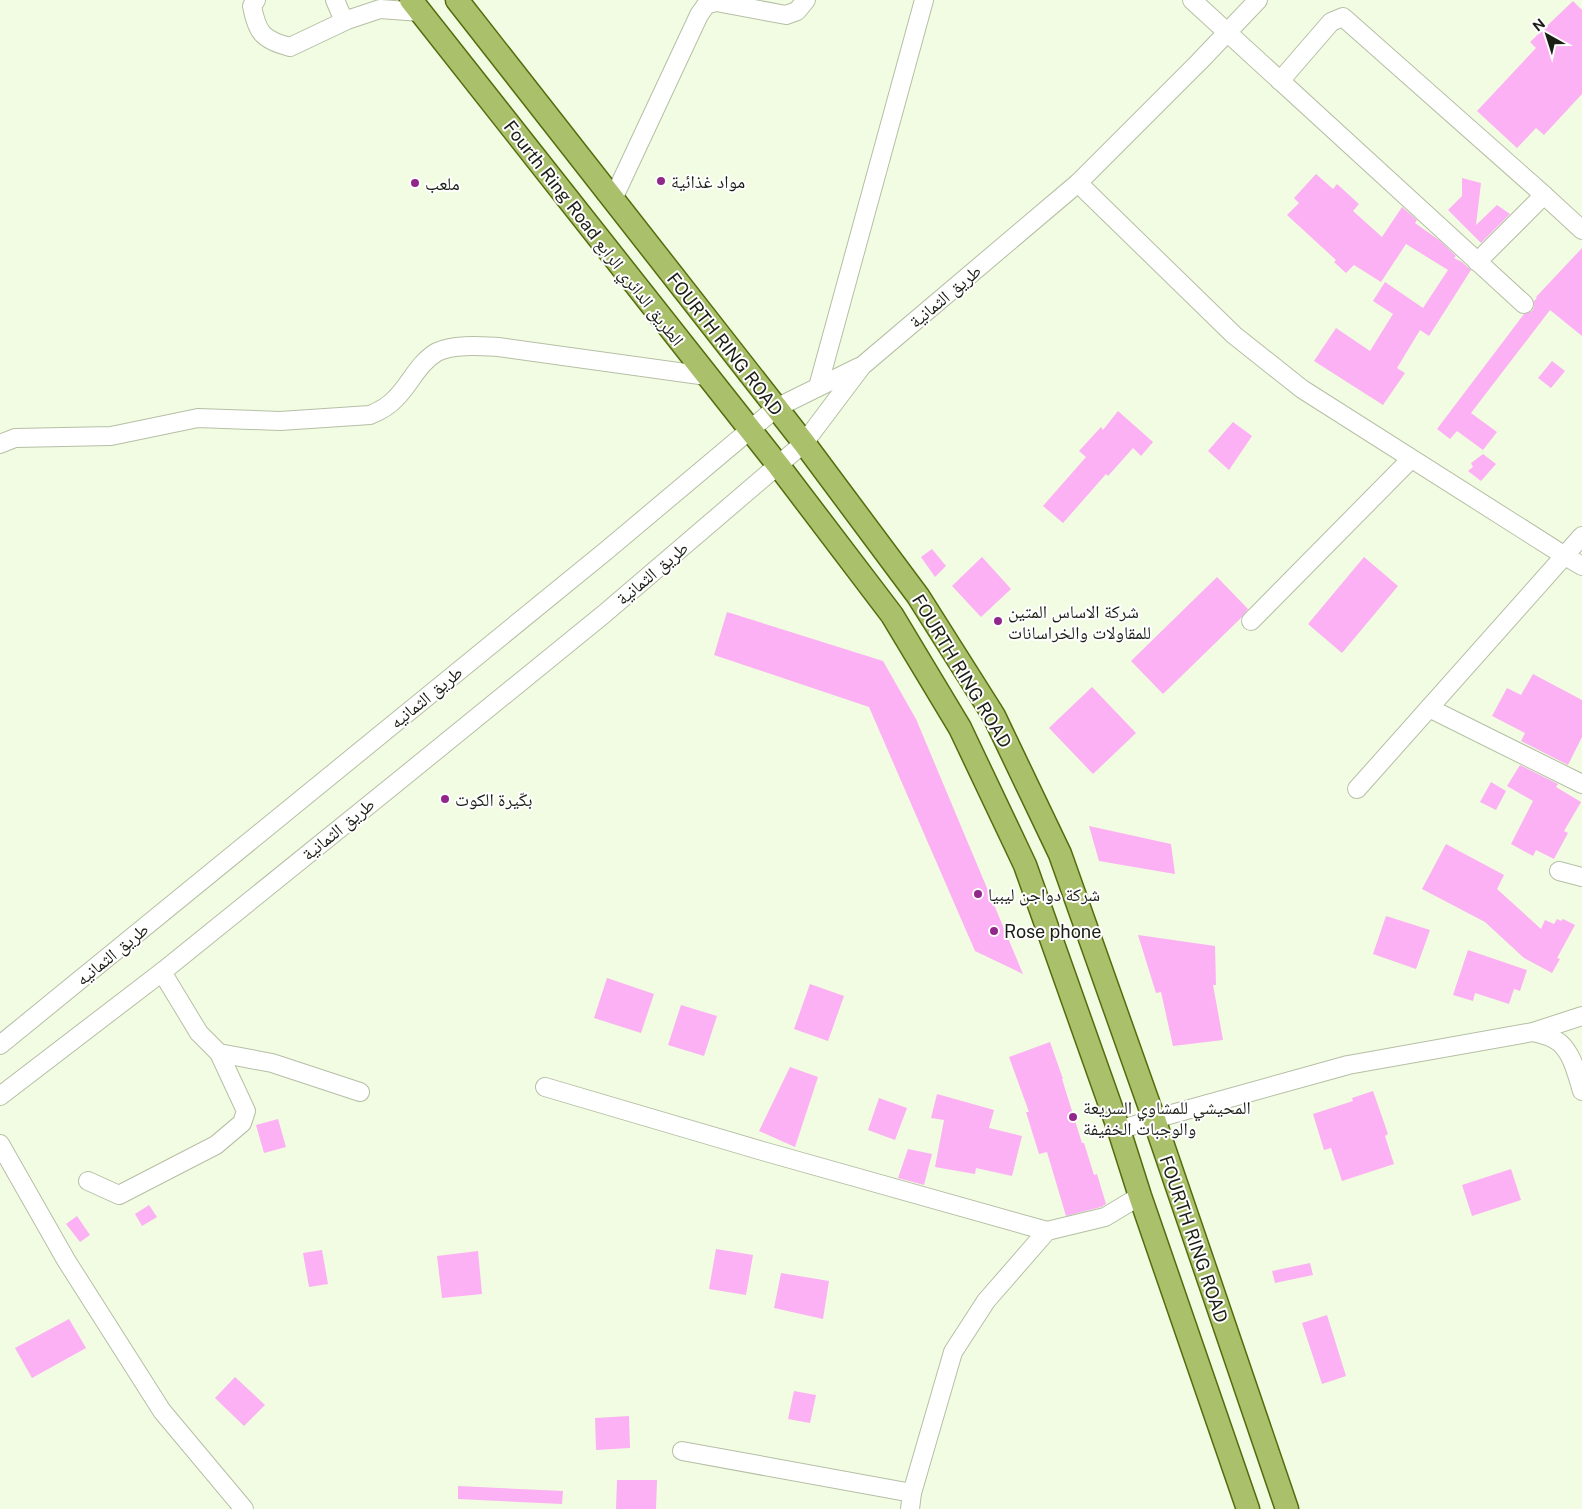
<svg xmlns="http://www.w3.org/2000/svg" width="1582" height="1509" font-family="'Public Sans','Noto Naskh Arabic',sans-serif">
	<style>
		.building { fill: #fbb1f3 }
		.lines { fill: none; stroke-linecap: round; stroke-linejoin: round }
		.minor-casing { stroke: #b5bfa5; stroke-width: 20 }
		.major-casing { stroke: #546c0d; stroke-width: 25 }
		.minor { stroke: #fff; stroke-width: 18 }
		.major { stroke: #abc06b; stroke-width: 22 }
		.poi-dot { fill: #91278b; stroke: #fff; stroke-width: 2 }
		.labels { text-anchor: middle; dominant-baseline: central; stroke-width: 4; stroke-linejoin: round; paint-order: stroke }
		.poi-label { font-size: 18px; fill: #1b1e15; stroke: #fff; text-anchor: start }
		.street-label { font-size: 18px; fill: #1b1e15; stroke: #fff }
	</style>
	<rect width="100%" height="100%" fill="#f2fce2"/>
	<g class="building">
		<path d="M 1573,1 L 1582,10 L 1582,94 L 1544,135 L 1536,128 L 1517,148 L 1477,111 L 1536,48 L 1530,42 Z"/>
		<path d="M 1316,174 L 1333,189 L 1337,184 L 1359,204 L 1353,211 L 1382,237 L 1402,207 L 1417,220 L 1415,223 L 1439,240 L 1456,256 L 1454,258 L 1462,262 L 1471,270 L 1429,336 L 1420,330 L 1397,368 L 1405,373 L 1383,405 L 1314,361 L 1336,328 L 1370,351 L 1393,314 L 1373,301 L 1385,282 L 1423,308 L 1448,270 L 1406,244 L 1381,282 L 1354,265 L 1346,273 L 1334,262 L 1336,260 L 1287,215 L 1299,203 L 1294,198 Z"/>
		<path d="M 1462,178 L 1481,183 L 1476,225 L 1497,205 L 1510,214 L 1481,243 L 1448,210 L 1462,196 Z"/>
		<path d="M 1582,248 L 1582,336 L 1550,310 L 1471,413 L 1497,432 L 1483,450 L 1457,431 L 1450,439 L 1437,429 L 1524,314 L 1532,311 L 1534,307 L 1534,301 L 1537,298 L 1536,297 Z"/>
		<path d="M 1552,361 L 1565,371 L 1551,388 L 1538,378 Z"/>
		<path d="M 1118,411 L 1153,442 L 1141,456 L 1133,448 L 1108,476 L 1106,474 L 1063,523 L 1043,506 L 1086,457 L 1079,451 L 1101,427 L 1103,430 Z"/>
		<path d="M 1233,422 L 1252,436 L 1229,470 L 1208,451 Z"/>
		<path d="M 1483,454 L 1496,464 L 1481,481 L 1468,471 L 1473,467 L 1471,463 Z"/>
		<path d="M 932,549 L 946,566 L 935,577 L 921,557 Z"/>
		<path d="M 982,557 L 1011,589 L 981,617 L 952,586 Z"/>
		<path d="M 1364,557 L 1398,586 L 1342,653 L 1308,624 Z"/>
		<path d="M 1217,577 L 1248,609 L 1241,618 L 1163,694 L 1131,661 Z"/>
		<path d="M 727,612 L 883,661 L 916,719 L 1023,974 L 975,951 L 869,707 L 714,655 Z"/>
		<path d="M 1533,674 L 1582,700 L 1582,737 L 1568,765 L 1521,741 L 1525,733 L 1492,716 L 1507,688 L 1521,695 Z"/>
		<path d="M 1092,687 L 1136,733 L 1093,774 L 1049,728 Z"/>
		<path d="M 1520,765 L 1558,784 L 1556,787 L 1581,802 L 1564,831 L 1568,833 L 1554,859 L 1536,850 L 1533,856 L 1511,844 L 1533,801 L 1507,786 Z"/>
		<path d="M 1491,782 L 1506,791 L 1496,810 L 1480,802 Z"/>
		<path d="M 1089,826 L 1171,844 L 1175,874 L 1099,861 Z"/>
		<path d="M 1446,844 L 1504,875 L 1497,889 L 1541,929 L 1545,920 L 1554,924 L 1557,919 L 1561,921 L 1563,919 L 1575,925 L 1557,958 L 1560,959 L 1552,973 L 1524,958 L 1485,922 L 1422,889 Z"/>
		<path d="M 1386,916 L 1430,930 L 1416,969 L 1373,954 Z"/>
		<path d="M 1138,935 L 1215,946 L 1216,985 L 1213,985 L 1223,1040 L 1173,1046 L 1161,992 L 1156,993 Z"/>
		<path d="M 1468,950 L 1527,970 L 1520,991 L 1514,989 L 1509,1004 L 1475,993 L 1473,1001 L 1453,995 Z"/>
		<path d="M 607,978 L 654,994 L 641,1033 L 594,1018 Z"/>
		<path d="M 810,984 L 844,996 L 828,1041 L 794,1029 Z"/>
		<path d="M 681,1005 L 717,1016 L 704,1056 L 668,1045 Z"/>
		<path d="M 1050,1042 L 1063,1079 L 1062,1079 L 1082,1143 L 1084,1143 L 1094,1175 L 1097,1174 L 1106,1204 L 1101,1207 L 1066,1216 L 1047,1152 L 1039,1154 L 1026,1112 L 1029,1112 L 1009,1057 Z"/>
		<path d="M 790,1067 L 818,1077 L 795,1147 L 759,1131 Z"/>
		<path d="M 1373,1091 L 1388,1134 L 1385,1136 L 1394,1164 L 1342,1181 L 1331,1148 L 1324,1150 L 1313,1114 L 1353,1101 L 1352,1098 Z"/>
		<path d="M 937,1094 L 994,1110 L 989,1128 L 1022,1136 L 1012,1176 L 976,1168 L 975,1174 L 935,1167 L 944,1120 L 931,1118 Z"/>
		<path d="M 879,1098 L 907,1108 L 895,1140 L 868,1130 Z"/>
		<path d="M 278,1119 L 286,1147 L 264,1153 L 256,1125 Z"/>
		<path d="M 908,1149 L 932,1154 L 924,1185 L 898,1178 Z"/>
		<path d="M 1511,1169 L 1521,1200 L 1472,1216 L 1462,1185 Z"/>
		<path d="M 149,1205 L 157,1217 L 142,1226 L 135,1214 Z"/>
		<path d="M 77,1216 L 90,1235 L 80,1242 L 66,1224 Z"/>
		<path d="M 716,1249 L 753,1255 L 746,1295 L 709,1289 Z"/>
		<path d="M 322,1250 L 328,1284 L 309,1287 L 303,1253 Z"/>
		<path d="M 478,1251 L 482,1294 L 442,1298 L 437,1256 Z"/>
		<path d="M 1310,1263 L 1313,1275 L 1275,1283 L 1272,1271 Z"/>
		<path d="M 781,1273 L 829,1281 L 823,1319 L 774,1308 Z"/>
		<path d="M 1327,1315 L 1346,1376 L 1322,1384 L 1302,1323 Z"/>
		<path d="M 69,1319 L 86,1348 L 32,1378 L 15,1348 Z"/>
		<path d="M 235,1377 L 265,1405 L 244,1426 L 215,1398 Z"/>
		<path d="M 794,1391 L 816,1395 L 810,1423 L 788,1419 Z"/>
		<path d="M 629,1416 L 630,1448 L 596,1450 L 595,1418 Z"/>
		<path d="M 617,1480 L 657,1480 L 656,1509 L 616,1509 Z"/>
		<path d="M 458,1486 L 563,1491 L 562,1504 L 458,1499 Z"/>
	</g>
	<g class="lines">
		<defs>
			<g id="minor">
				<path d="M 256,0 L 252,6 C 257,33 263,40 290,47 L 347,20 L 380,9 L 420,12"/>
				<path d="M 335,0 L 344,21"/>
				<path d="M 1192,0 L 1524,304"/>
				<path d="M 1280,81 L 1331,22 L 1343,17 L 1544,195 L 1477,262"/>
				<path d="M 1078,183 L 1234,335 L 1302,389 L 1565,556 L 1582,566"/>
				<path d="M 1544,195 L 1582,230"/>
				<path d="M 613,199 L 699,15 L 706,5 L 716,2 L 786,15 L 797,11 L 806,0"/>
				<path d="M 818,387 L 924,0"/>
				<path d="M 0,444 L 15,438 L 111,436 L 198,418 L 280,421 L 370,415 C 380,411 389,406 396,398 C 411,383 418,363 437,352 C 453,344 480,346 498,347 L 707,376"/>
				<path d="M 1251,621 L 1411,459"/>
				<path d="M 1429,708 L 1582,784"/>
				<path d="M 1357,789 L 1582,536"/>
				<path d="M 1559,871 L 1582,877"/>
				<path d="M 162,972 L 199,1033 L 219,1053 L 272,1063 L 360,1092"/>
				<path d="M 1533,1032 L 1582,1016"/>
				<path d="M 0,1045 L 607,550 L 776,408 L 859,367"/>
				<path d="M 545,1087 L 766,1152 L 1047,1231"/>
				<path d="M 0,1096 L 162,972 L 401,779 L 604,614 L 804,443 L 862,366 L 1078,183 L 1199,62 L 1258,0"/>
				<path d="M 1119,1130 L 1154,1119 L 1348,1065 L 1533,1032 C 1542,1034 1553,1037 1560,1043 C 1573,1055 1577,1075 1582,1091"/>
				<path d="M 0,1144 L 66,1260 L 162,1411 L 244,1509"/>
				<path d="M 88,1181 L 119,1195 L 216,1145 L 242,1123 L 246,1111 L 219,1053"/>
				<path d="M 682,1451 L 912,1493"/>
				<path d="M 910,1509 L 912,1493 L 953,1352 L 986,1301 L 1047,1231 L 1105,1217 L 1140,1196"/>
			</g>
			<g id="major">
				<path d="M 411,0 L 778,465 L 892,615 L 960,728 L 1025,865 L 1119,1130 L 1140,1196 L 1248,1509"/>
				<path d="M 457,0 L 804,443 L 918,596 L 994,716 L 1060,854 L 1154,1119 L 1287,1509"/>
			</g>
		</defs>
		<use href="#minor" class="minor-casing"/>
		<use href="#major" class="major-casing"/>
		<use href="#minor" class="minor"/>
		<use href="#major" class="major"/>
	</g>
	<g class="poi-dot">
		<circle cx="661" cy="181" r="5"/>
		<circle cx="415" cy="183" r="5"/>
		<circle cx="998" cy="621" r="5"/>
		<circle cx="445" cy="799" r="5"/>
		<circle cx="978" cy="894" r="5"/>
		<circle cx="994" cy="931" r="5"/>
		<circle cx="1073" cy="1117" r="5"/>
	</g>
	<g class="labels">
		<g class="poi-label">
			<text x="671" y="181">مواد غذائية</text>
			<text x="425" y="183">ملعب</text>
			<text x="1008" y="611">شركة الاساس المتين<tspan x="1008" dy="21">للمقاولات والخراسانات</tspan></text>
			<text x="455" y="799">بكّيرة الكوت</text>
			<text x="988" y="894">شركة دواجن ليبيا</text>
			<text x="1004" y="931">Rose phone</text>
			<text x="1083" y="1107">المحيشي للمشاوي السريعة<tspan x="1083" dy="21">والوجبات الخفيفة</tspan></text>
		</g>
		<g class="street-label">
			<text transform="translate(594 233) rotate(52)">Fourth Ring Road الطريق الدائري الرابع</text>
			<text transform="translate(945 296) rotate(-40)">طريق الثمانية</text>
			<text transform="translate(725 344) rotate(52)">FOURTH RING ROAD</text>
			<text transform="translate(652 573) rotate(-40)">طريق الثمانية</text>
			<text transform="translate(962 671) rotate(59)">FOURTH RING ROAD</text>
			<text transform="translate(426 697) rotate(-39)">طريق الثمانيه</text>
			<text transform="translate(338 829) rotate(-39)">طريق الثمانية</text>
			<text transform="translate(112 954) rotate(-39)">طريق الثمانيه</text>
			<text transform="translate(1194 1239) rotate(71)">FOURTH RING ROAD</text>
		</g>
	</g>
	<g transform="translate(1547 35) rotate(321)" stroke="#ffffff" stroke-width="4" paint-order="stroke">
	<path d="M0-4L9 19L0 12L-9 19Z" fill="#1b1e15"/>
	<text y="-8" font-size="14" font-weight="bold" text-anchor="middle" fill="#1b1e15">N</text>
	</g>
</svg>
